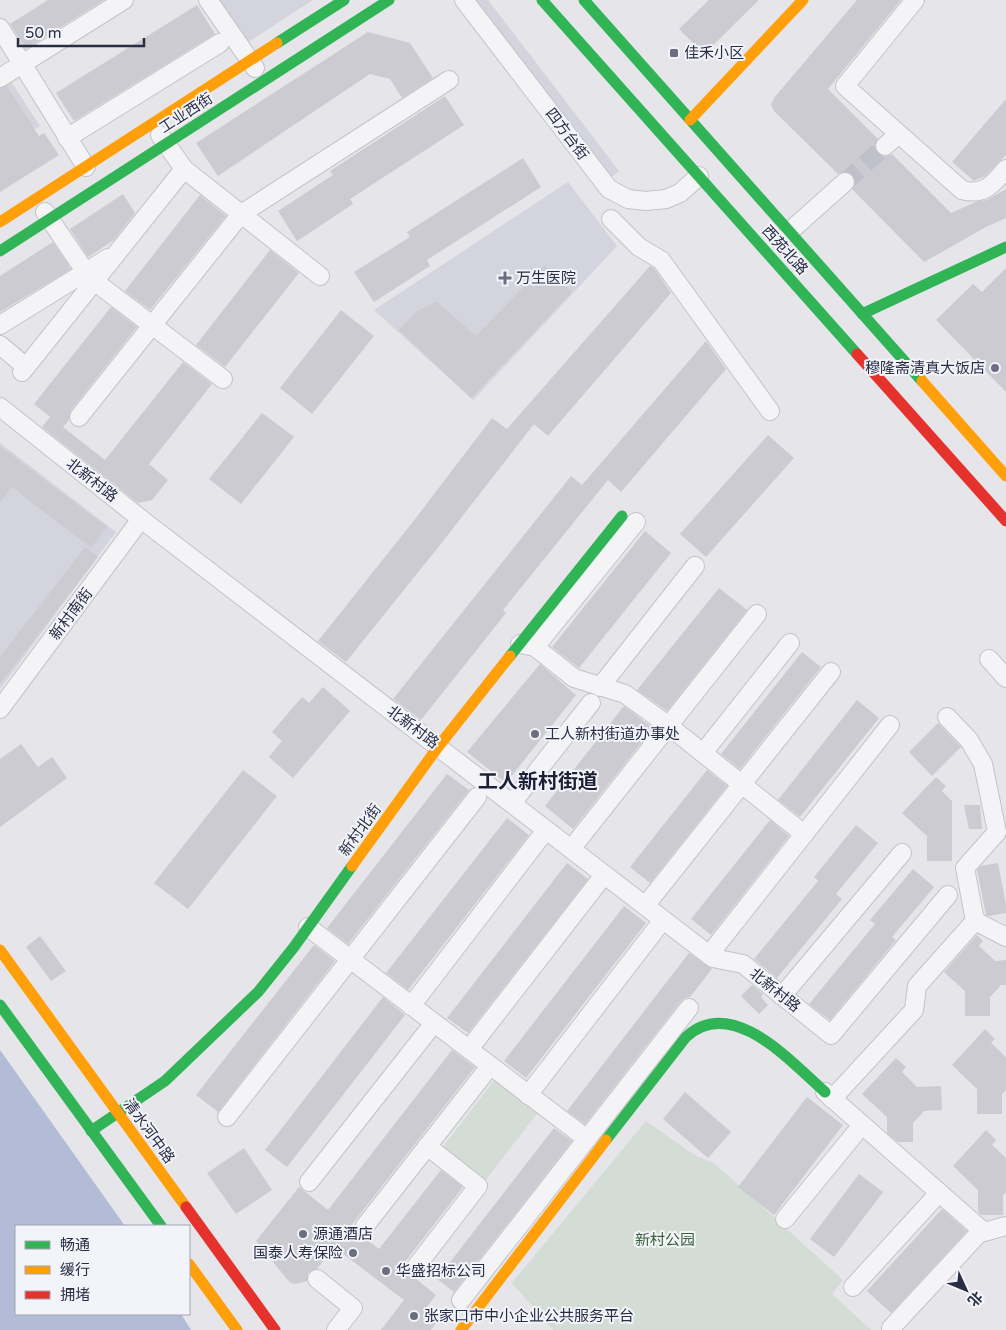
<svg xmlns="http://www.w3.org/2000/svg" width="1006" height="1330" font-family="'Varela Round','Noto Sans SC',sans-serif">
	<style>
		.built { fill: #d3d4dd }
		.green { fill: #d3ddd5 }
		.water { fill: #b2bcd6 }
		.building { fill: #cbcbd1 }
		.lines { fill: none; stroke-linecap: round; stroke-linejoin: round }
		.street-tunnel { stroke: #bfc0c9; stroke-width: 18; stroke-dasharray: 18 9; stroke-linecap: butt }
		.street-casing { stroke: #c3c3c8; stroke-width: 20 }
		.street { stroke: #f4f4f7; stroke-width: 18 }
		.fast { stroke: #30b455; stroke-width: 11 }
		.slow { stroke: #ff9f0a; stroke-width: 11 }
		.jam { stroke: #e5322d; stroke-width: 11 }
		.poi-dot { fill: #6b6e7f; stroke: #f3f4f9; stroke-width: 2 }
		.labels { text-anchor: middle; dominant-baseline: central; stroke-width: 4; stroke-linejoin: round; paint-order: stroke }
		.poi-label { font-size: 15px; fill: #292e45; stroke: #f3f4f9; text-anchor: start }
		.street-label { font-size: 15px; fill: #292e45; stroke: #f3f4f9 }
		.park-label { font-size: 15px; fill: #366137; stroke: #f3f4f9 }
		.district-label { font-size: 20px; font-weight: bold; fill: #1c1f36; stroke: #f3f4f9 }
	</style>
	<rect width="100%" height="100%" fill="#e5e5ea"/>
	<g class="built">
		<path d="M 214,0 L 313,0 L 245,44 Z"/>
		<path d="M 473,0 L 488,0 L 619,171 L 610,178 Z"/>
		<path d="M 10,80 L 40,126 L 0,151 L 0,86 Z"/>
		<path d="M 568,182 L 617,246 L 473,400 L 374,310 Z"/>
		<path d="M 0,443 L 116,532 L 0,689 Z"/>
	</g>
	<g class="green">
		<path d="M 496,1078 L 539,1111 L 485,1181 L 442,1148 Z"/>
		<path d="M 646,1121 L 696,1156 L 714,1163 L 843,1280 L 832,1294 L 871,1330 L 553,1330 L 512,1283 Z"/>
	</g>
	<path class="water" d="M 0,1050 L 125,1226 L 16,1226 L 16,1314 L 181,1314 L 191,1330 L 0,1330 Z"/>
	<g class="building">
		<path d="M 48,0 L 104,0 L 26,49 L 10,24 Z"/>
		<path d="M 709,0 L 759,0 L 704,54 L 679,29 Z"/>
		<path d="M 857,0 L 901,0 L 828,89 L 878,139 L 875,147 L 877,152 L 881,156 L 886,156 L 892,154 L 951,213 L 976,202 L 987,200 L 1006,189 L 1006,218 L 986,227 L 924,262 L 852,189 L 855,180 L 853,175 L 843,172 L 838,174 L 774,111 L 771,105 L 774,98 Z"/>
		<path d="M 197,5 L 215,34 L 74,121 L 56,93 Z"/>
		<path d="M 368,32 L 410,43 L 433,78 L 402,98 L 390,79 L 370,74 L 218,176 L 196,143 Z"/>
		<path d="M 7,86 L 39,136 L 44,133 L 59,155 L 0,192 L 0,89 Z"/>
		<path d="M 445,96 L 464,125 L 350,199 L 353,204 L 297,241 L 278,211 L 333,175 L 330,171 Z"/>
		<path d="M 1006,99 L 1006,155 L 985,176 L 974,181 L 952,162 Z"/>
		<path d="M 523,158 L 541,187 L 427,260 L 430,266 L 374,302 L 354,272 L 410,237 L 407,232 Z"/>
		<path d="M 123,194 L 135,213 L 114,240 L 88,257 L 70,229 Z"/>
		<path d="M 200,195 L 226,216 L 150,310 L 125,291 Z"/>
		<path d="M 53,242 L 71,269 L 0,312 L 0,276 Z"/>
		<path d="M 270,250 L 299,273 L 225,367 L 196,345 Z"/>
		<path d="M 545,265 L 572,292 L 471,398 L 399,330 L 416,312 L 436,301 L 476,336 Z"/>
		<path d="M 650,266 L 654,268 L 671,293 L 548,436 L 534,424 L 440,545 L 346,662 L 318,641 L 412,523 L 492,418 L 507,429 Z"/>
		<path d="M 1006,268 L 1006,392 L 936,320 L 973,284 L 982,292 Z"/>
		<path d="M 111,307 L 137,327 L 71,410 L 69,420 L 63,427 L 105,460 L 183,362 L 212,384 L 149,464 L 168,480 L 152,500 L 138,503 L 42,427 L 50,417 L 34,404 Z"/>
		<path d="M 341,310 L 374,336 L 312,414 L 280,388 Z"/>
		<path d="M 706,341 L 726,369 L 621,492 L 608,480 L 503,610 L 506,613 L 421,720 L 393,699 L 571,476 L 582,485 Z"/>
		<path d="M 262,413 L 294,437 L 241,504 L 209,479 Z"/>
		<path d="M 768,435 L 794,458 L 706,557 L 680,534 Z"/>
		<path d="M 0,446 L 107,527 L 91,548 L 12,487 L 0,502 Z"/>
		<path d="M 645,531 L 671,553 L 579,668 L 552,647 Z"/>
		<path d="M 85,547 L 98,557 L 0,684 L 0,657 Z"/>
		<path d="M 719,588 L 747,610 L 667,711 L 637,690 Z"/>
		<path d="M 802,652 L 821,667 L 740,769 L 721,754 Z"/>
		<path d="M 540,664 L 576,695 L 506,783 L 467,752 Z"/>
		<path d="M 323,687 L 350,711 L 293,778 L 269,757 L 282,741 L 272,732 L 302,697 L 309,703 Z"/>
		<path d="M 857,700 L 879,718 L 800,817 L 778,800 Z"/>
		<path d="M 624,706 L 653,728 L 573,829 L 545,806 Z"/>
		<path d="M 938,723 L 961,747 L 932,776 L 909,752 Z"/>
		<path d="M 21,744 L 38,767 L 52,757 L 67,778 L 0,827 L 0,759 Z"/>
		<path d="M 243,770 L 277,796 L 188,909 L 154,883 Z"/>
		<path d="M 707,770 L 727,786 L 650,883 L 630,867 Z"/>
		<path d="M 447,774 L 469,790 L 348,944 L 327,928 Z"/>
		<path d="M 936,777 L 946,786 L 942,791 L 952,801 L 952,861 L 927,861 L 927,836 L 902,813 Z"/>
		<path d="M 964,805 L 980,805 L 982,829 L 969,829 Z"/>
		<path d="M 507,818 L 529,835 L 408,990 L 386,973 Z"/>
		<path d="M 770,820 L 789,836 L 711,935 L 691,919 Z"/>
		<path d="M 856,825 L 878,843 L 836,894 L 842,899 L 777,978 L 754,959 L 818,881 L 814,877 Z"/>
		<path d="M 567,863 L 588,879 L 468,1033 L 447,1018 Z"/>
		<path d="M 998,863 L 1006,905 L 1006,913 L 989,916 L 986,915 L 977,870 L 981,866 Z"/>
		<path d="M 913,869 L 934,887 L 892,937 L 896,940 L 830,1020 L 809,1004 L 875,924 L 870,920 Z"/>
		<path d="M 624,906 L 646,923 L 526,1078 L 504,1061 Z"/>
		<path d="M 977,935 L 983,941 L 979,946 L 995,961 L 1006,960 L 1006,985 L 1001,985 L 990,997 L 990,1016 L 965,1016 L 965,991 L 944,972 Z"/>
		<path d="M 40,936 L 66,971 L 51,981 L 26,947 Z"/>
		<path d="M 314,945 L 335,961 L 218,1112 L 196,1095 Z"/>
		<path d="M 689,953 L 712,969 L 690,997 L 685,998 L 681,1001 L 585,1124 L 567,1111 Z"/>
		<path d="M 752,985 L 763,994 L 761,997 L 768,1005 L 759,1014 L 741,996 Z"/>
		<path d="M 383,997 L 405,1015 L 287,1167 L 265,1150 Z"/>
		<path d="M 985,1029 L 995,1039 L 991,1043 L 1006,1057 L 1006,1090 L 1002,1094 L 1002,1114 L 977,1114 L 977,1089 L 952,1065 Z"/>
		<path d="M 452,1050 L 475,1067 L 350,1227 L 379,1249 L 441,1170 L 463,1187 L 401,1267 L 408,1276 L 415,1278 L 436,1295 L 426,1308 L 439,1319 L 431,1330 L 381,1330 L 404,1300 L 334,1247 L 317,1269 L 308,1273 L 307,1281 L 296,1284 L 291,1283 L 287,1279 L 256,1241 L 299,1187 L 328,1210 Z"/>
		<path d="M 896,1058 L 906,1067 L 902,1072 L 917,1087 L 941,1086 L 942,1110 L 924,1111 L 913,1123 L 913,1142 L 898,1142 L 887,1133 L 887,1117 L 862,1094 Z"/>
		<path d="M 685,1092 L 731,1132 L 708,1158 L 663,1119 Z"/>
		<path d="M 807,1097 L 843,1125 L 774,1215 L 738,1187 Z"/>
		<path d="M 554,1128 L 572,1141 L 454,1292 L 437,1279 Z"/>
		<path d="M 986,1130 L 996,1140 L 992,1145 L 1006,1158 L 1006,1192 L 1003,1195 L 1003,1215 L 981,1215 L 978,1212 L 978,1190 L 953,1166 Z"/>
		<path d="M 244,1148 L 272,1190 L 236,1214 L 207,1173 Z"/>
		<path d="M 859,1174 L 883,1192 L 834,1257 L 810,1239 Z"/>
		<path d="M 942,1209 L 967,1231 L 891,1313 L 867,1291 Z"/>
	</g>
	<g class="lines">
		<path class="street-tunnel" d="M 845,182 L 885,146"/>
		<defs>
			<g id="street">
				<path d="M 208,0 L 255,68"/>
				<path d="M 464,0 L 609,189 L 628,199 L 646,201 L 666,199 L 680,193 L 699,176"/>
				<path d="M 915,0 L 845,86 L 962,190 C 984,196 992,185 1006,169"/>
				<path d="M 0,28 L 86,167"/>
				<path d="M 0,78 L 124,0"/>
				<path d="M 160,135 L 184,169 L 320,276"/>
				<path d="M 67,138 L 220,43"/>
				<path d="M 885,146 L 899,134"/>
				<path d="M 45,212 L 85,271"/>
				<path d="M 611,219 L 639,247 L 661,260 L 770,411"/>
				<path d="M 789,232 L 845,182"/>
				<path d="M 94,281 L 223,379"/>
				<path d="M 0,325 L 108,258"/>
				<path d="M 0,345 L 26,367"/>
				<path d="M 22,372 L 184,169"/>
				<path d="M 0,407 L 141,519 L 713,958 L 743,964 L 831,1035 L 948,895"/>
				<path d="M 79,417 L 241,214 L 449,80"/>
				<path d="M 520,644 L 535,647 L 574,678 L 625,694 L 669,726 L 804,834"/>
				<path d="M 535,647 L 636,522"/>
				<path d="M 989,659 L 1006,678"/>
				<path d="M 600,687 L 695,566"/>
				<path d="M 0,709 L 141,519"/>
				<path d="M 703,753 L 790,643"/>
				<path d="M 512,803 L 591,703"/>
				<path d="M 571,849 L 757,614"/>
				<path d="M 645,906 L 831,672"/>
				<path d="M 975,921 L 1006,937"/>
				<path d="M 308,927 L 587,1139"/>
				<path d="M 709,955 L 890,725"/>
				<path d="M 782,996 L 902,853"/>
				<path d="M 411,1006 L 546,830"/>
				<path d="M 469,1049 L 604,875"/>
				<path d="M 825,1092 L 984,1232 L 1006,1226"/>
				<path d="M 528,1095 L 663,920"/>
				<path d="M 832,1099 L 914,1010 L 917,986 L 975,921 L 965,868 L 997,832 L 983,764 L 969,740 L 947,717"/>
				<path d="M 227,1117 L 477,797"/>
				<path d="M 309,1182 L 434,1023"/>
				<path d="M 785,1219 L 862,1125"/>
				<path d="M 365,1226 L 490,1066"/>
				<path d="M 415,1268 L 478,1186 L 427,1146"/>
				<path d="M 317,1279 L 353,1308 L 336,1330"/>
				<path d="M 853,1287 L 939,1193"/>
				<path d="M 461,1300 L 689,1008"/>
				<path d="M 891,1328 L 982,1230"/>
			</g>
		</defs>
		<use href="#street" class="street-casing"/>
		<use href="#street" class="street"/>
		<g class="fast">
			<path d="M 542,0 L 857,354"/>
			<path d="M 584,0 L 922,381"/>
			<path d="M 277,43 L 344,0"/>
			<path d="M 0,251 L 389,0"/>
			<path d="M 862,314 L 1006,247"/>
			<path d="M 510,656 L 622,516"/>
			<path d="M 0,1005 L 161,1226"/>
			<path d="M 91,1131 L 165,1081 L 258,992 L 294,947 L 352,866"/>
			<path d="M 606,1140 L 686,1037 C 732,994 792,1063 825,1092"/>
		</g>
		<g class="slow">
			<path d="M 690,120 L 803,0"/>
			<path d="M 0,222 L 277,43"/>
			<path d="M 922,381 L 1006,476"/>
			<path d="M 352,866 L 438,747 L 510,656"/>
			<path d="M 0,950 L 186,1207"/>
			<path d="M 189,1264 L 237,1330"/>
			<path d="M 461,1330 L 606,1140"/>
		</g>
		<g class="jam">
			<path d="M 857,354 L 1006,521"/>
			<path d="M 186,1207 L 275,1330"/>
		</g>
	</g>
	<g class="poi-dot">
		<rect x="669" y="48" width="10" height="10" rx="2.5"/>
		<path d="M502.5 270.5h5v5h5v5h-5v5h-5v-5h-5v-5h5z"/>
		<circle cx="995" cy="368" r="5"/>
		<circle cx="535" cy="734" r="5"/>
		<circle cx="303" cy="1234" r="5"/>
		<circle cx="353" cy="1253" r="5"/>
		<circle cx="386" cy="1271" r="5"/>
		<circle cx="414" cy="1316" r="5"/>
	</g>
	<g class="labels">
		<g class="poi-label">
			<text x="684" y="53">佳禾小区</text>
			<text x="516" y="278">万生医院</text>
			<text x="985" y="368" text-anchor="end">穆隆斋清真大饭店</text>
			<text x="545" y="734">工人新村街道办事处</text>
			<text x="313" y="1234">源通酒店</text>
			<text x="343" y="1253" text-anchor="end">国泰人寿保险</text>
			<text x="396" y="1271">华盛招标公司</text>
			<text x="424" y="1316">张家口市中小企业公共服务平台</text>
		</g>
		<g class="street-label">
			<text transform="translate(186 113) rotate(-33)">工业西街</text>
			<text transform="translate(567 134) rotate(53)">四方台街</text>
			<text transform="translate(785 250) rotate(48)">西苑北路</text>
			<text transform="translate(92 480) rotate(38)">北新村路</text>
			<text transform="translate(71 614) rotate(-53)">新村南街</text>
			<text transform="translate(413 727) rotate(37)">北新村路</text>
			<text transform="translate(360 830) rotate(-54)">新村北街</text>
			<text transform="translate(775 990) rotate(39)">北新村路</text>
			<text transform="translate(149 1131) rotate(54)">清水河中路</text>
		</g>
		<g class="park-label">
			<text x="665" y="1240">新村公园</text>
		</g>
		<g class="district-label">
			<text x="538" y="782">工人新村街道</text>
		</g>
	</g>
	<rect x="15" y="1225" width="175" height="90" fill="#f3f4f9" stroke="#a2a5b1"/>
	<rect x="25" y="1241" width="25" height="8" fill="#30b455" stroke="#a2a5b1"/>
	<text x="60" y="1250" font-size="15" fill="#292e45">畅通</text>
	<rect x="25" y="1266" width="25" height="8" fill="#ff9f0a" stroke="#a2a5b1"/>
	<text x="60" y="1275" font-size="15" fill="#292e45">缓行</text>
	<rect x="25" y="1291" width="25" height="8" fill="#e5322d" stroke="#a2a5b1"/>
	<text x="60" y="1300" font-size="15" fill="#292e45">拥堵</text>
	<g transform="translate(966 1290) rotate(134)" stroke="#f3f4f9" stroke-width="4" paint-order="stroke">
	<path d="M0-4L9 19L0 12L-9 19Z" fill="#292e45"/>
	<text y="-8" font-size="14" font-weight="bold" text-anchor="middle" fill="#292e45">北</text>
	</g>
	<path d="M18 38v8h126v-8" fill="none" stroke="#292e45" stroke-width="2.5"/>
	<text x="25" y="38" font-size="15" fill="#292e45" stroke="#f3f4f9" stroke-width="4" paint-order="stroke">50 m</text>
</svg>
